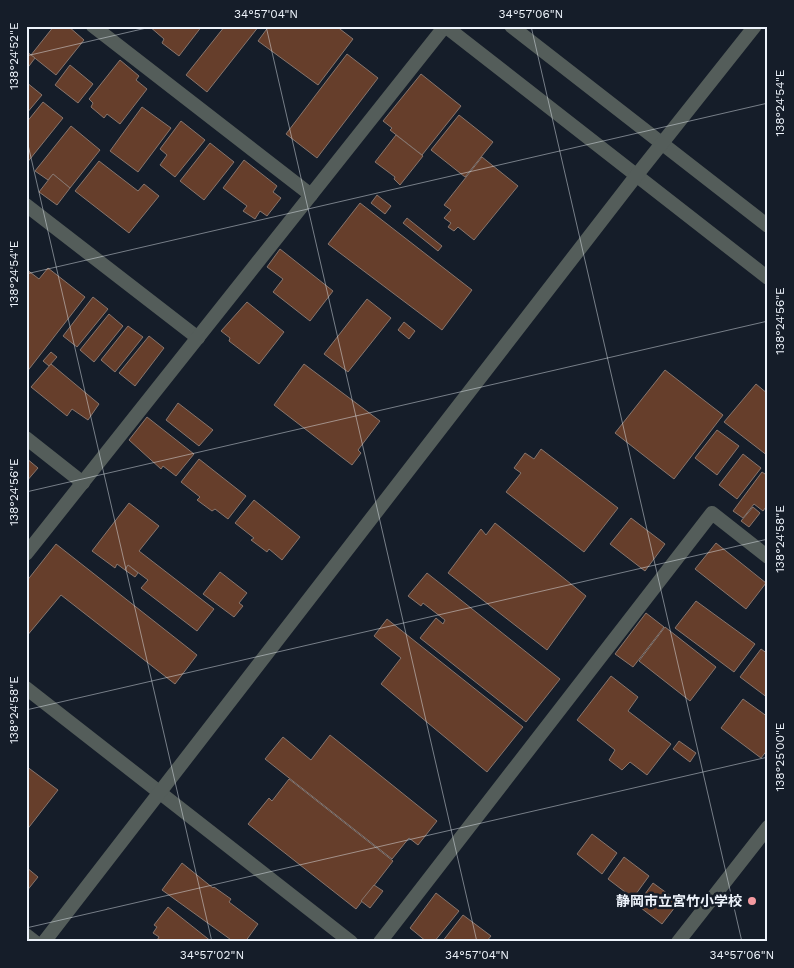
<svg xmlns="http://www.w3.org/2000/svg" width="794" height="968" font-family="'Work Sans','Noto Sans JP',sans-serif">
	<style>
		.building { fill: #663e2b; stroke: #87756d }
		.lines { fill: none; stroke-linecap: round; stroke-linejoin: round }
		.minor { stroke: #545d5a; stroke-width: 14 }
		.tertiary { stroke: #545d5a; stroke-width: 14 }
		.ticks { fill: none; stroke: #edf3fb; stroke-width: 1; stroke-opacity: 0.45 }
		.poi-dot { fill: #f49aa0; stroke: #151d29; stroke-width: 2 }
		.labels { text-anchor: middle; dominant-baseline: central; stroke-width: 5; stroke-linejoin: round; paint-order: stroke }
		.poi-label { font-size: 14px; font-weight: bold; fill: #edf3fb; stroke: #151d29; text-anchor: end }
		.neatline { fill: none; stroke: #edf3fb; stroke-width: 2 }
		.ticks-label { font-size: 12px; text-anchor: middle; fill: #edf3fb }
	</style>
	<rect width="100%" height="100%" fill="#151d29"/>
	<g class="building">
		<path d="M 54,26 L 68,26 L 84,40 L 56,75 L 31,55 Z"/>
		<path d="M 149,26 L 202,26 L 179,56 L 162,43 L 164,39 Z"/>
		<path d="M 225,26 L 259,26 L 207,92 L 186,75 Z"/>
		<path d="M 269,26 L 336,26 L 353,39 L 318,85 L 258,41 Z"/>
		<path d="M 26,51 L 35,58 L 26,70 Z"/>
		<path d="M 347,54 L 378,78 L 317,158 L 286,134 Z"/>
		<path d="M 120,60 L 139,76 L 136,80 L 147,89 L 120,124 L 107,114 L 104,118 L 91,107 L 93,103 L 89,99 Z"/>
		<path d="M 70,65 L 93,84 L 78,103 L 55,85 Z"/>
		<path d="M 421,74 L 461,106 L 422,155 L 390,130 L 392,128 L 383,121 Z"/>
		<path d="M 26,82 L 42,95 L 26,114 Z"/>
		<path d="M 43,102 L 63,118 L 26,164 L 26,123 Z"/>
		<path d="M 142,107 L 171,128 L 138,172 L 110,151 Z"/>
		<path d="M 459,115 L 493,142 L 465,177 L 431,150 Z"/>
		<path d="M 181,121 L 205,140 L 175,177 L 160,165 L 167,155 L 160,149 Z"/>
		<path d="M 71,126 L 100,150 L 70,188 L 53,174 L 48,180 L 35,171 Z"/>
		<path d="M 396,135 L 423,156 L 400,185 L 394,179 L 395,177 L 375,162 Z"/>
		<path d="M 210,143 L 234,162 L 204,200 L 180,181 Z"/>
		<path d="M 482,157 L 518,186 L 474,240 L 458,227 L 454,231 L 448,227 L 451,223 L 444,218 L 451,210 L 444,205 Z"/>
		<path d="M 244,160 L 277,186 L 273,192 L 281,198 L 267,216 L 260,211 L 255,219 L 243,211 L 247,206 L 223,188 Z"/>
		<path d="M 99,161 L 138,191 L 144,184 L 159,196 L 129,233 L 75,191 Z"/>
		<path d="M 53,174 L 70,188 L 57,205 L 39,192 Z"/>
		<path d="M 377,195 L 391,206 L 385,214 L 371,203 Z"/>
		<path d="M 360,203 L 472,290 L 442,330 L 328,244 Z"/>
		<path d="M 407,218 L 442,246 L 438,251 L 403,223 Z"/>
		<path d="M 280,249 L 333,291 L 310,321 L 273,292 L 283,279 L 267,267 Z"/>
		<path d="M 48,268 L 85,297 L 26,373 L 26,269 L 39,279 Z"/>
		<path d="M 93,297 L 108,309 L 77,347 L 63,336 Z"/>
		<path d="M 367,299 L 391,318 L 348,372 L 324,354 Z"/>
		<path d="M 247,302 L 284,332 L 259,364 L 229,341 L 230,338 L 221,331 Z"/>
		<path d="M 109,314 L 123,326 L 94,362 L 80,350 Z"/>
		<path d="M 404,322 L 415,331 L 409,339 L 398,330 Z"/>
		<path d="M 128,326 L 143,337 L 115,372 L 101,360 Z"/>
		<path d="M 149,336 L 164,348 L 135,386 L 119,373 Z"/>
		<path d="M 51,352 L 57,357 L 49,366 L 43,361 Z"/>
		<path d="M 51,364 L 99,404 L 88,420 L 72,409 L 67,416 L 31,387 Z"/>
		<path d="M 304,364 L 380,421 L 358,450 L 361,453 L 352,465 L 274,405 Z"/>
		<path d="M 665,370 L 723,415 L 674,479 L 615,433 Z"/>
		<path d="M 756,384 L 768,394 L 768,456 L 724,422 Z"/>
		<path d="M 178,403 L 213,430 L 199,446 L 166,420 Z"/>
		<path d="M 147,417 L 194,454 L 176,476 L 163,466 L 161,469 L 129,440 Z"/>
		<path d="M 717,430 L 739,446 L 717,475 L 695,458 Z"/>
		<path d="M 541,449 L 618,508 L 584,552 L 506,492 L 521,473 L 514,468 L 525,453 L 534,459 Z"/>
		<path d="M 743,454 L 761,468 L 737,499 L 719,485 Z"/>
		<path d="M 26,458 L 38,468 L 26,482 Z"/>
		<path d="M 199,459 L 246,496 L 228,519 L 215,509 L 212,511 L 197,500 L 200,497 L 181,482 Z"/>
		<path d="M 768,471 L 768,504 L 763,511 L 754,504 L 743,518 L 733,511 L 762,472 L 765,474 Z"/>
		<path d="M 254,500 L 300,537 L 282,560 L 269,549 L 267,552 L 251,540 L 254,538 L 235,523 Z"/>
		<path d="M 129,503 L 159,526 L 139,551 L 214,609 L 197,631 L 141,588 L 148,580 L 128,565 L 125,570 L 117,564 L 115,568 L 92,551 Z"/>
		<path d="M 753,507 L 760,513 L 749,527 L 741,521 Z"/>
		<path d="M 631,518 L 665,544 L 645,571 L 610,544 Z"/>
		<path d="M 495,523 L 586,596 L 547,650 L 448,573 L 481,529 L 486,535 Z"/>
		<path d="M 716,543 L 766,583 L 746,609 L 695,569 Z"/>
		<path d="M 56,544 L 197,655 L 175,684 L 61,595 L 26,637 L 26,582 Z"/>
		<path d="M 128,565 L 138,573 L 135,577 L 125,570 Z"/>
		<path d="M 220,572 L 247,593 L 239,603 L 243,606 L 234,617 L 203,594 Z"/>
		<path d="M 427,573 L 560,679 L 526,722 L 420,638 L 436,618 L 443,624 L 445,620 L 423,603 L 421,606 L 408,596 Z"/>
		<path d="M 696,601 L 755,644 L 734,672 L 675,628 Z"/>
		<path d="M 646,613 L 664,627 L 633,667 L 615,654 Z"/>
		<path d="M 387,619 L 523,727 L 487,772 L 381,684 L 401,658 L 374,636 Z"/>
		<path d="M 665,627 L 716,667 L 690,701 L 639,661 Z"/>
		<path d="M 761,649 L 768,654 L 768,698 L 740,677 Z"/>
		<path d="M 611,676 L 638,697 L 628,711 L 671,744 L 647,775 L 630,762 L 622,770 L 609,760 L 615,750 L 577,720 Z"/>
		<path d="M 743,699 L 768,717 L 768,749 L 761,758 L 721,728 Z"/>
		<path d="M 330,735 L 437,821 L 418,845 L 409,838 L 392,859 L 265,759 L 283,737 L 311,760 Z"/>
		<path d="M 679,741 L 696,753 L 690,762 L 673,749 Z"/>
		<path d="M 26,766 L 58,790 L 26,831 Z"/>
		<path d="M 289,779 L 393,861 L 356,909 L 248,824 L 269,798 L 272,801 Z"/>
		<path d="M 592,834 L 617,853 L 602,874 L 577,854 Z"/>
		<path d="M 624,857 L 649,876 L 633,898 L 608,879 Z"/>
		<path d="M 182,863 L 213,888 L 214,887 L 231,899 L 229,902 L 258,924 L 245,942 L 234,942 L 162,890 Z"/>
		<path d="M 26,867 L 38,877 L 26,892 Z"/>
		<path d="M 653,883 L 679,902 L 662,924 L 637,905 Z"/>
		<path d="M 374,885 L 383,891 L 370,908 L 361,901 Z"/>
		<path d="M 436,893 L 459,911 L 434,942 L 427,942 L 410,928 Z"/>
		<path d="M 168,907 L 212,942 L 156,942 L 159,937 L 153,933 L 157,927 L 154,925 Z"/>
		<path d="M 463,915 L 491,936 L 486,942 L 442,942 Z"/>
	</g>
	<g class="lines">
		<g class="minor">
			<path d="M 93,26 L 311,195"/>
			<path d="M 26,205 L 198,338"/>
			<path d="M 26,438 L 83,483"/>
			<path d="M 26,554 L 445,26"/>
			<path d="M 26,935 L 35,942"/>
			<path d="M 380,942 L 712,513 L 768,557"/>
			<path d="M 678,942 L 768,827"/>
		</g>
		<g class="tertiary">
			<path d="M 445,26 L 768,278"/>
			<path d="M 511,26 L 768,226"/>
			<path d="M 26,688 L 351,942"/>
			<path d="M 44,942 L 636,176 L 755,26"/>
		</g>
	</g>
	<path class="ticks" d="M 266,26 L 477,942M 531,26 L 742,942M 26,56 L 155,26M 26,136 L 212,942M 26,274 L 768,103M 26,492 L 768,321M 26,710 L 768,539M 26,928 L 768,757"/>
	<circle class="poi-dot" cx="752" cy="901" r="5"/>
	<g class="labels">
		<g class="poi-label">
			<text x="742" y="901">静岡市立宮竹小学校</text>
		</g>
	</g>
	<rect width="794" height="968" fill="none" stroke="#151d29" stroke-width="55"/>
	<rect x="28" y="28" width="738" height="912" class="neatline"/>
	<g class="ticks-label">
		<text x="266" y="18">34°57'04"N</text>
		<text x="531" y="18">34°57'06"N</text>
		<text transform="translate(14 56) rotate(-90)" y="4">138°24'52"E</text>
		<text transform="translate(780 103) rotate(-90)" y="4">138°24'54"E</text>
		<text transform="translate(14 274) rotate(-90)" y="4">138°24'54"E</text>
		<text transform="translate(780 321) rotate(-90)" y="4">138°24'56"E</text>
		<text transform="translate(14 492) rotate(-90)" y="4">138°24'56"E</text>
		<text transform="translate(780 539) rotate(-90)" y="4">138°24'58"E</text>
		<text transform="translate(14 710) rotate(-90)" y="4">138°24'58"E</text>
		<text transform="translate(780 757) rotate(-90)" y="4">138°25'00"E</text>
		<text x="212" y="959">34°57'02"N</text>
		<text x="477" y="959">34°57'04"N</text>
		<text x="742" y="959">34°57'06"N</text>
	</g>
</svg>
